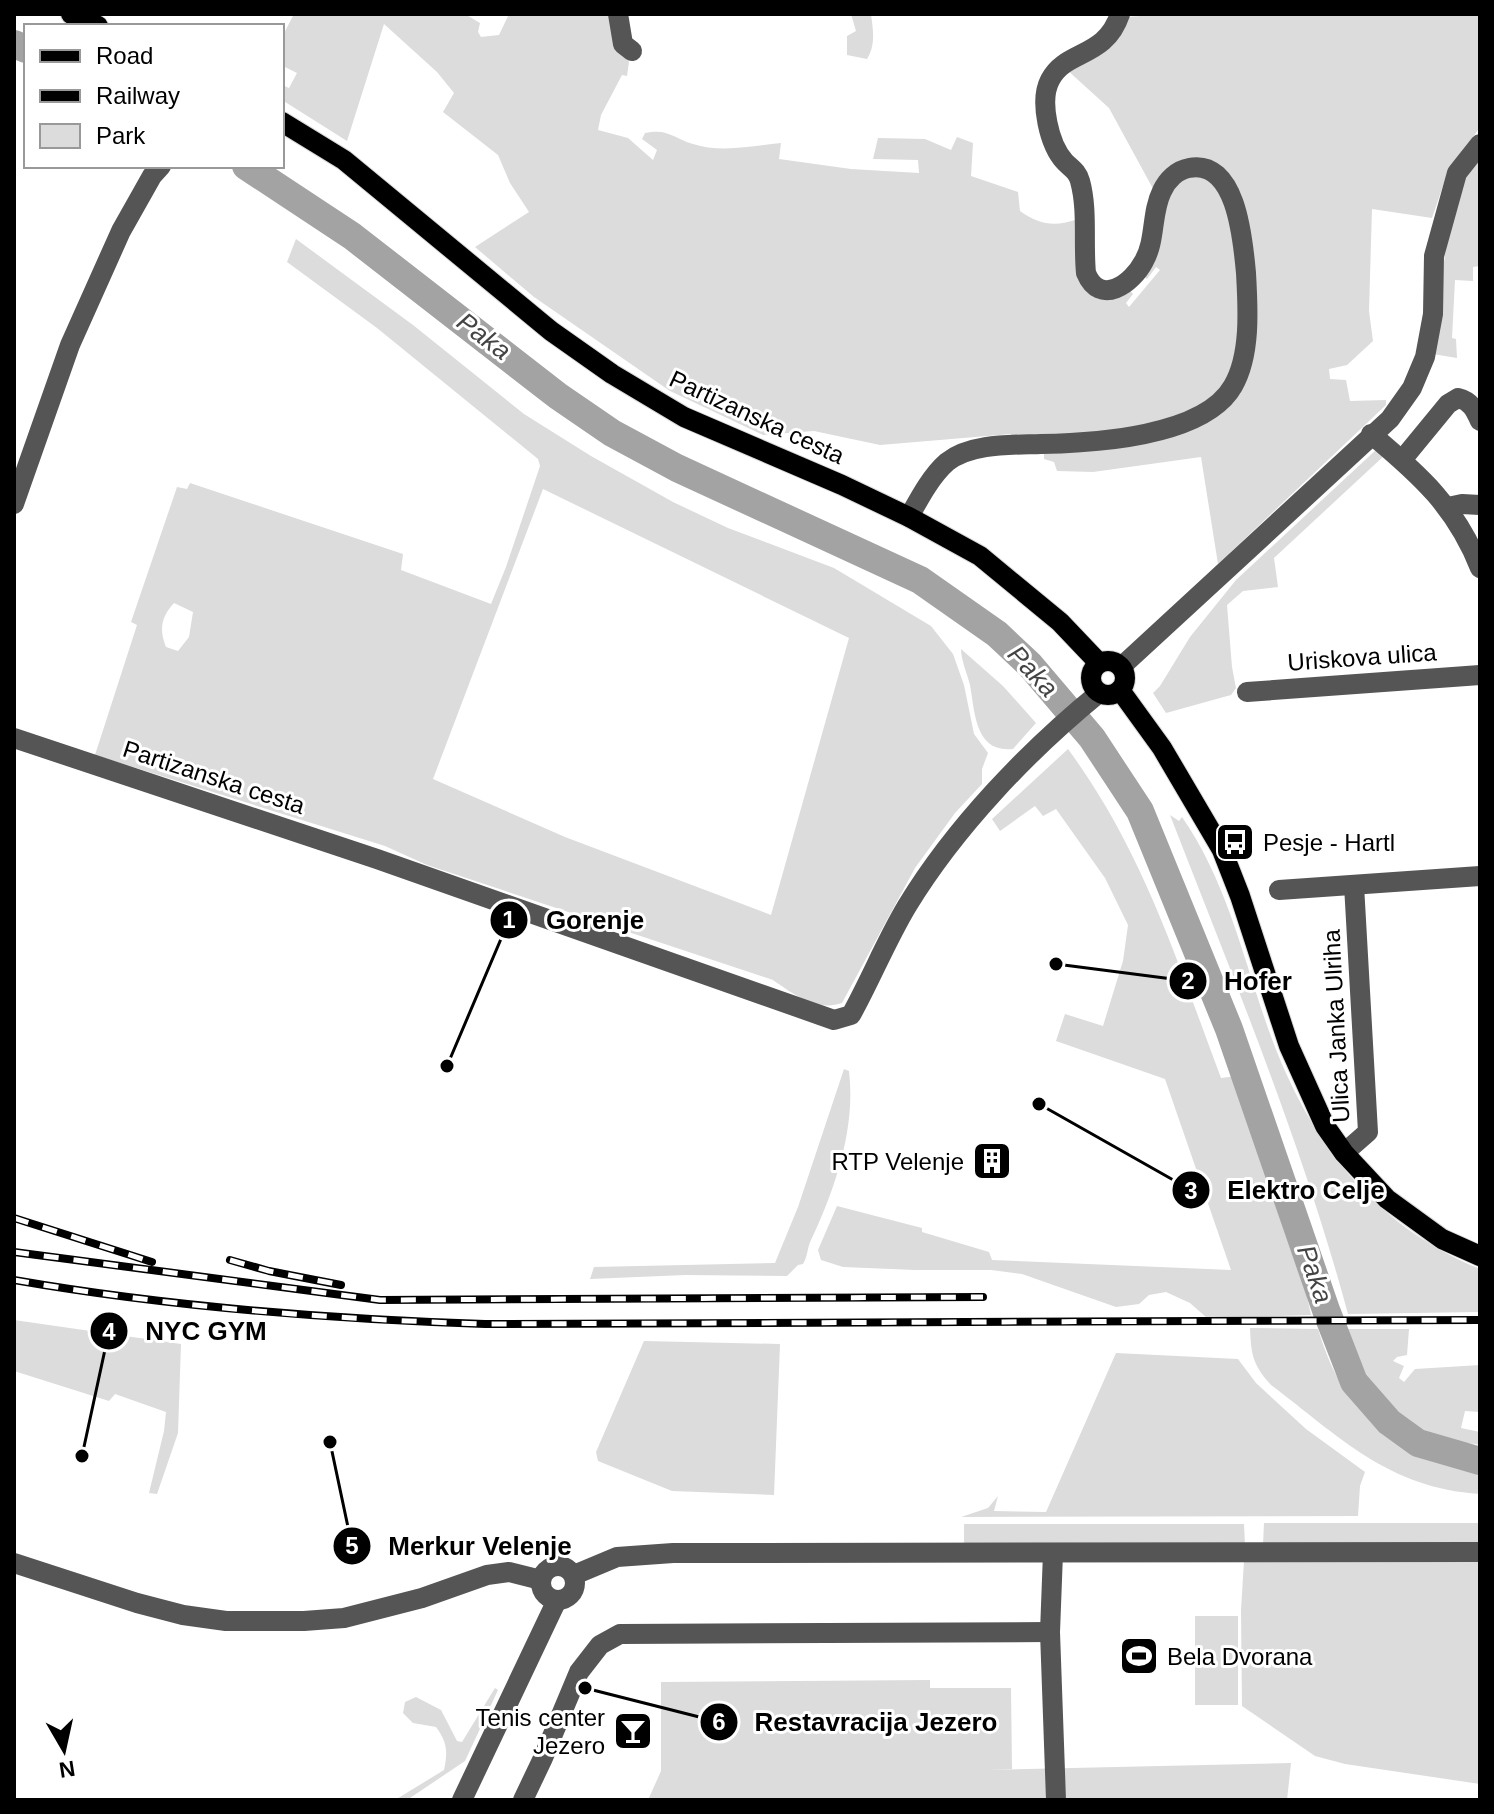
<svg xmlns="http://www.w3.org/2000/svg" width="1494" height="1814" font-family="Helvetica,sans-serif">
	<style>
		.green { fill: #dcdcdc; fill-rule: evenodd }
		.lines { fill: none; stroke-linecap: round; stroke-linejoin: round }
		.river { stroke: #a3a3a3; stroke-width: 28 }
		.major-casing { stroke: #dbdbdb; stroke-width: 22 }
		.minor { stroke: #555; stroke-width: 20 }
		.major { stroke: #000; stroke-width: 20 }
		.rail-casing { stroke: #000; stroke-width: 8 }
		.rail { stroke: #fff; stroke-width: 5; stroke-dasharray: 15; stroke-linecap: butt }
		.labels { text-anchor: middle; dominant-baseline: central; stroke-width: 6; stroke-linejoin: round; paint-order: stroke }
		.street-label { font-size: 24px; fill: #000; stroke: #fff }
		.poi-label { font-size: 24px; fill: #000; stroke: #fff; text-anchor: start }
		.water-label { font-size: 26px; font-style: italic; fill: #444; stroke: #fff }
		.leader { fill: none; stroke: #000; stroke-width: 3 }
		.callout-dot { fill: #000; stroke: #fff; stroke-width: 3 }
		.mark-label { font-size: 24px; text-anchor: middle; font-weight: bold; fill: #fff }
		.callout-label { font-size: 26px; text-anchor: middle; font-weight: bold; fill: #000; stroke: #fff; stroke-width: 6; stroke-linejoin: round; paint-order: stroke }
	</style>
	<rect width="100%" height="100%" fill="#fff"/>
	<g class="green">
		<path d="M 294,14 L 465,14 L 480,23 L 478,32 L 481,37 L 499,35 L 509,14 L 606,14 L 611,19 L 617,43 L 629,62 L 627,76 L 622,75 L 601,115 L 598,130 L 628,138 L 653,160 L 657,150 L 642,139 L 645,133 C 668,128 673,138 693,144 C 720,153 753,146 781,143 L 779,159 L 851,169 L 919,173 L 918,160 L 873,159 L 878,138 L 925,139 L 951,150 L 957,137 L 973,143 L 971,176 L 1018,192 L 1020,211 C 1038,224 1054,227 1075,220 L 1083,279 L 1128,288 L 1133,294 L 1126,303 L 1129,307 L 1160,270 L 1156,267 L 1147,279 L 1141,274 L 1171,184 L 1201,172 L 1228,195 L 1245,310 L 1226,391 L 1170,423 L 1015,447 L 1011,434 L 880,445 L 814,431 L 763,435 L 670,391 L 534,297 L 475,247 L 529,212 L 510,183 L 498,155 L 443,112 L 454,93 L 437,72 L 384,24 L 347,141 L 282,100 L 282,85 L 289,88 L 297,73 L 285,67 L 282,73 L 282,37 Z"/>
		<path d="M 851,14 L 871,14 C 873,30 876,45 867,59 L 847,55 L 847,36 L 856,31 Z"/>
		<path d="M 1141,14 L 1480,14 L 1480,127 L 1446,177 L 1432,218 L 1372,209 L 1369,311 L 1373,341 L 1347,365 L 1329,369 L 1330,379 L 1346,380 L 1350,401 L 1386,400 L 1386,405 L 1218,564 L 1201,457 L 1093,472 L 1057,471 L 1054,462 L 1044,459 L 1044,453 L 1174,430 L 1240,382 L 1242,221 L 1198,163 L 1157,196 L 1109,108 L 1066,69 L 1124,17 L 1140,16 Z"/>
		<path d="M 1480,151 L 1480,266 L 1473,267 L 1473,281 L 1455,280 L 1452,338 L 1456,339 L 1457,358 L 1433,354 L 1446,246 L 1457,193 Z"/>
		<path d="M 296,239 L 413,325 L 524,414 L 591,456 L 673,502 L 728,528 L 834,568 L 931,626 L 953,654 L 964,685 L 974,734 L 988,753 L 982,769 L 982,784 L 955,813 L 915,868 L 842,1003 C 817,1012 793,994 773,980 L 427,865 L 385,846 L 95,755 L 137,625 L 131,622 L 177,487 L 187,489 L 190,483 L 403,554 L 401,570 L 491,604 L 506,567 L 540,466 L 538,459 L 377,328 L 287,262 ZM 543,489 L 849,638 L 771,915 L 565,837 L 433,779 ZM 174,603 L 193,612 L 189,637 L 178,651 L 166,647 C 159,630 161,617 174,603 Z"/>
		<path d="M 1378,448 L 1386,454 L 1274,558 L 1278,587 L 1243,591 L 1227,605 L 1232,667 L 1236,688 L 1231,695 L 1166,713 L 1153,693 L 1160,686 L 1190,637 L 1236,580 Z"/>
		<path d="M 961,649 L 1003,686 L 1036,723 L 1013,749 C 975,753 975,713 970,685 C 967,673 961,660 961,649 Z"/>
		<path d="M 1068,749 C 1143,851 1177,961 1221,1078 L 1237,1076 L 1301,1269 L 1311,1315 L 1207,1318 L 1190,1303 L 1166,1292 L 1149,1295 L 1139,1304 L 1116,1307 L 1022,1274 L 991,1270 L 915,1270 L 843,1267 L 821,1260 L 818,1250 L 837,1206 L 922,1228 L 922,1232 L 989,1252 L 992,1260 L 1231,1270 L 1165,1079 L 1056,1041 L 1065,1014 L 1103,1026 L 1123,961 L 1128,925 L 1105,878 L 1056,809 L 1043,816 L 1035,806 L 1000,831 L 992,819 Z"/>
		<path d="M 1170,815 L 1179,821 L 1182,817 C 1227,882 1243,958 1269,1031 C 1308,1139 1371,1224 1480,1269 L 1480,1312 L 1348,1314 C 1302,1143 1234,980 1170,815 Z"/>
		<path d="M 844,1069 L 849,1071 C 856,1128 835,1189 811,1240 C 807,1248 808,1256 803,1264 L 798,1265 L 787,1276 L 685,1275 L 590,1279 L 594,1267 L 775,1263 L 798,1207 Z"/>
		<path d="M 14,1320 L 181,1344 L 178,1433 L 157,1494 L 149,1493 L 164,1431 L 166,1412 L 115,1394 L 109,1401 L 14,1371 Z"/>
		<path d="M 1250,1328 L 1318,1329 C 1324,1348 1331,1368 1342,1385 C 1372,1429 1427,1467 1480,1470 L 1480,1494 C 1388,1488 1340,1437 1271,1385 C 1253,1365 1251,1355 1250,1328 Z"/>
		<path d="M 1341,1329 L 1409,1329 L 1407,1355 L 1397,1357 L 1393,1361 L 1404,1366 L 1399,1378 L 1404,1382 L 1415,1369 L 1480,1365 L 1480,1412 L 1465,1411 L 1461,1428 L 1480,1432 L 1480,1445 C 1467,1442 1455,1444 1443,1441 C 1394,1433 1356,1371 1341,1329 Z"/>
		<path d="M 644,1341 L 780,1344 L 774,1495 L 672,1491 L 598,1461 L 596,1452 Z"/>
		<path d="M 1116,1353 L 1238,1359 L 1256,1383 L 1306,1429 L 1365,1472 L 1360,1486 L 1358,1516 L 961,1517 L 988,1508 L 998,1496 L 994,1511 L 1046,1512 Z"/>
		<path d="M 1264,1523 L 1480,1523 L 1480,1545 L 1263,1545 Z"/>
		<path d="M 964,1524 L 1244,1524 L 1245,1546 L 964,1543 Z"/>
		<path d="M 1244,1561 L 1480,1562 L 1480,1784 L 1345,1764 L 1315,1756 L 1242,1706 L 1241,1610 Z"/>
		<rect x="1195" y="1616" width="43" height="89"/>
		<path d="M 930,1680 L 930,1688 L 1011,1688 L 1012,1769 L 986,1770 L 1291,1763 L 1287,1800 L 648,1800 L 661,1771 L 661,1682 Z"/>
		<path d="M 495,1688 L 498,1690 L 465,1761 L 407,1800 L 395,1800 L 444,1770 C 448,1751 447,1742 436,1727 L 413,1723 L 403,1713 L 405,1702 L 416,1697 L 441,1710 L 457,1741 L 462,1742 Z"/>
	</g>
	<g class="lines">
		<g class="river">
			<path d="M 14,44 L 26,49"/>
			<path d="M 246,166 L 352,236 L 558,396 L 612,433 L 677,468 L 920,580 L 997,634 L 1030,665 L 1092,738 L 1140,811 L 1229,1029 L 1326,1310 L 1354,1382 L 1389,1422 L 1418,1443 L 1480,1461"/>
		</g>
		<defs>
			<g id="major">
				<path d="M 71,14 L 98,26"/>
				<path d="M 282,122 L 344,160 L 551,331 L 612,374 L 684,417 L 842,485 L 909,517 L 980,556 L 1060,622 L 1099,663"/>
				<circle cx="1108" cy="678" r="17"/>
				<path d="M 1120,690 L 1162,748 L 1222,850 L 1240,896 L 1289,1046 L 1325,1126 L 1344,1153 L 1387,1199 L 1442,1239 L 1480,1256"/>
			</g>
		</defs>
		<use href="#major" class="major-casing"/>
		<g class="minor">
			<path d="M 618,14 L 623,44 L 632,51"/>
			<path d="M 1371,434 C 1420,475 1456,507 1480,568"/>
			<path d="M 1402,460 L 1448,404 L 1458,398 C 1471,401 1475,410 1480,421"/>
			<path d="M 14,504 L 70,345 L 121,231 L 152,176 L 161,166"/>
			<path d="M 1448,507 L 1462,504 L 1480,505"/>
			<path d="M 909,517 C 919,499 931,476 947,462 C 971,443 1012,445 1041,444 C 1093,443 1204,437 1233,386 C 1251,355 1248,308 1246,273 C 1243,242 1237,158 1189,168 C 1177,170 1167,180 1162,191 C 1151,213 1156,240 1144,261 C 1132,284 1100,307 1086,273 C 1083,243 1088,210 1080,181 C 1077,171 1072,169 1065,162 C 1049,145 1039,101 1050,80 C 1066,49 1105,59 1120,14"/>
			<path d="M 1121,667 L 1390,419 L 1412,388 L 1425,357 L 1433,314 L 1434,256 L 1457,173 L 1480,144"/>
			<path d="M 1247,692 L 1480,675"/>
			<path d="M 14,738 L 377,859 L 834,1020 L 851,1015 C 871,979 886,941 907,906 C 955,827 1028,751 1099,693"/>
			<path d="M 1279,890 L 1480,876"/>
			<path d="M 1344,1153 L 1368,1132 L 1354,885"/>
			<path d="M 1053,1553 L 1050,1632 L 1056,1800"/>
			<path d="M 14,1563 L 137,1603 L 183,1615 L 226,1621 L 304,1621 L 344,1618 L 422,1598 L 487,1575 L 509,1572 L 541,1580"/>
			<circle cx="558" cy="1583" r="17"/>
			<path d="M 574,1575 L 617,1557 L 673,1553 L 1480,1552"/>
			<path d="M 462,1800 L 557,1600"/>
			<path d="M 523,1800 L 543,1758 L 579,1672 L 600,1645 L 620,1634 L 1050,1632"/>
		</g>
		<use href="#major" class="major"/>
		<defs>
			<g id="rail">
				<path d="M 14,1218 L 152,1262"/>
				<path d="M 14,1252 L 380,1300 L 983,1297"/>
				<path d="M 230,1260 L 269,1271 L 341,1285"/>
				<path d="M 14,1280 C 170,1307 328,1319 485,1324 L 1480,1320"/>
			</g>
		</defs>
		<use href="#rail" class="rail-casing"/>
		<use href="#rail" class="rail"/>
	</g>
	<defs>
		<symbol id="bus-square" viewBox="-11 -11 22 22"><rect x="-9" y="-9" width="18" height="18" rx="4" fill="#000" stroke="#fff"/><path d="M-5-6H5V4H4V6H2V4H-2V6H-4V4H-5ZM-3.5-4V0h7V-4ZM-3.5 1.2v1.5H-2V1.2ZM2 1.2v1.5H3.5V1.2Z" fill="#fff"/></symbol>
		<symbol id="building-square" viewBox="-11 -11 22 22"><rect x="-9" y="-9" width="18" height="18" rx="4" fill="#000" stroke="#fff"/><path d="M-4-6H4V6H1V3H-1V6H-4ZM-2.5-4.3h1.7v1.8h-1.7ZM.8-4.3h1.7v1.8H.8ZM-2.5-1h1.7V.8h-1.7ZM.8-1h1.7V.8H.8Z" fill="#fff"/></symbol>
		<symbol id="stadium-square" viewBox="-11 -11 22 22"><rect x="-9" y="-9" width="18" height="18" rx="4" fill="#000" stroke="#fff"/><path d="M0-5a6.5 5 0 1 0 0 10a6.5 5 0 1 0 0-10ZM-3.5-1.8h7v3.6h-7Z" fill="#fff"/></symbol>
		<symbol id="bar-square" viewBox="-11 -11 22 22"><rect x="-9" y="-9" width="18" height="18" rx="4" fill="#000" stroke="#fff"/><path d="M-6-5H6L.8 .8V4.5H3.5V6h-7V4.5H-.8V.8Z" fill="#fff"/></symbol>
	</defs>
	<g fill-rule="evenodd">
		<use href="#bus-square" x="1213" y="820" width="44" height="44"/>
		<use href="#building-square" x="970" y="1139" width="44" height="44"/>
		<use href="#stadium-square" x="1117" y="1634" width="44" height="44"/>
		<use href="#bar-square" x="611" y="1709" width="44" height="44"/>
	</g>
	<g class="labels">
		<g class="street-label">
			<text transform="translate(757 417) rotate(25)">Partizanska cesta</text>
			<text transform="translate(1362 657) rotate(-4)">Uriskova ulica</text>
			<text transform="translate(214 777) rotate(18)">Partizanska cesta</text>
			<text transform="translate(1336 1026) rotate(-93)">Ulica Janka Ulriha</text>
		</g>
		<g class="poi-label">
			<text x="1263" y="842">Pesje - Hartl</text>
			<text x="964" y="1161" text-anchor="end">RTP Velenje</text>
			<text x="1167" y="1656">Bela Dvorana</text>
			<text x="605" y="1717" text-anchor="end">Tenis center<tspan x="605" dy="28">Jezero</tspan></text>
		</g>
		<g class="water-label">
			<text transform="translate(484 336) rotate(37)">Paka</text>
			<text transform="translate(1033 671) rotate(47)">Paka</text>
			<text transform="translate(1315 1274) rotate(71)">Paka</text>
		</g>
	</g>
	<path class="leader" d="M447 1066L509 920M1056 964L1188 981M1039 1104L1191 1190M82 1456L109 1331M330 1442L352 1546M585 1688L719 1722"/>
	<g class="callout-dot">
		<circle cx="447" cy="1066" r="8"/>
		<circle cx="1056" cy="964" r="8"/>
		<circle cx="1039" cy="1104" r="8"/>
		<circle cx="82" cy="1456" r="8"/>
		<circle cx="330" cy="1442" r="8"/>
		<circle cx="585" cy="1688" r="8"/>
		<circle cx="509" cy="920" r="20"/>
		<circle cx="1188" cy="981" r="20"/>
		<circle cx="1191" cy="1190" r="20"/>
		<circle cx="109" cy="1331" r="20"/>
		<circle cx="352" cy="1546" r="20"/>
		<circle cx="719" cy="1722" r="20"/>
	</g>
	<g class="mark-label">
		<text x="509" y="928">1</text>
		<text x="1188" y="989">2</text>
		<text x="1191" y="1199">3</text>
		<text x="109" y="1340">4</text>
		<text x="352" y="1554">5</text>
		<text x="719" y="1730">6</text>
	</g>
	<g class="callout-label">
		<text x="595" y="929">Gorenje</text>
		<text x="1258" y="990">Hofer</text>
		<text x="1306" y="1199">Elektro Celje</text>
		<text x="206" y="1340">NYC GYM</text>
		<text x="480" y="1555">Merkur Velenje</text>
		<text x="876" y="1731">Restavracija Jezero</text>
	</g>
	<rect width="1494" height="1814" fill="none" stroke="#000000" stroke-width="32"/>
	<rect x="24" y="24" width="260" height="144" fill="#ffffff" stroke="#999999" stroke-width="2"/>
	<rect x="40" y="50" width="40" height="12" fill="#000000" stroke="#999999" stroke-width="2"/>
	<text x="96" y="64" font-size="24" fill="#000000">Road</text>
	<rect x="40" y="90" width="40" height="12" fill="#000000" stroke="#999999" stroke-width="2"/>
	<text x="96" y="104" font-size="24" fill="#000000">Railway</text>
	<rect x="40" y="124" width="40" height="24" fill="#dcdcdc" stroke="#999999" stroke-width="2"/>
	<text x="96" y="144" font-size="24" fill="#000000">Park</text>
	<g transform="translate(64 1750) rotate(171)" stroke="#ffffff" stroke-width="6" paint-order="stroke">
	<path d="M0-6L14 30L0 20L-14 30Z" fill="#000000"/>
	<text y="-12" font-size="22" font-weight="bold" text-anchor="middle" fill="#000000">N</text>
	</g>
</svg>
